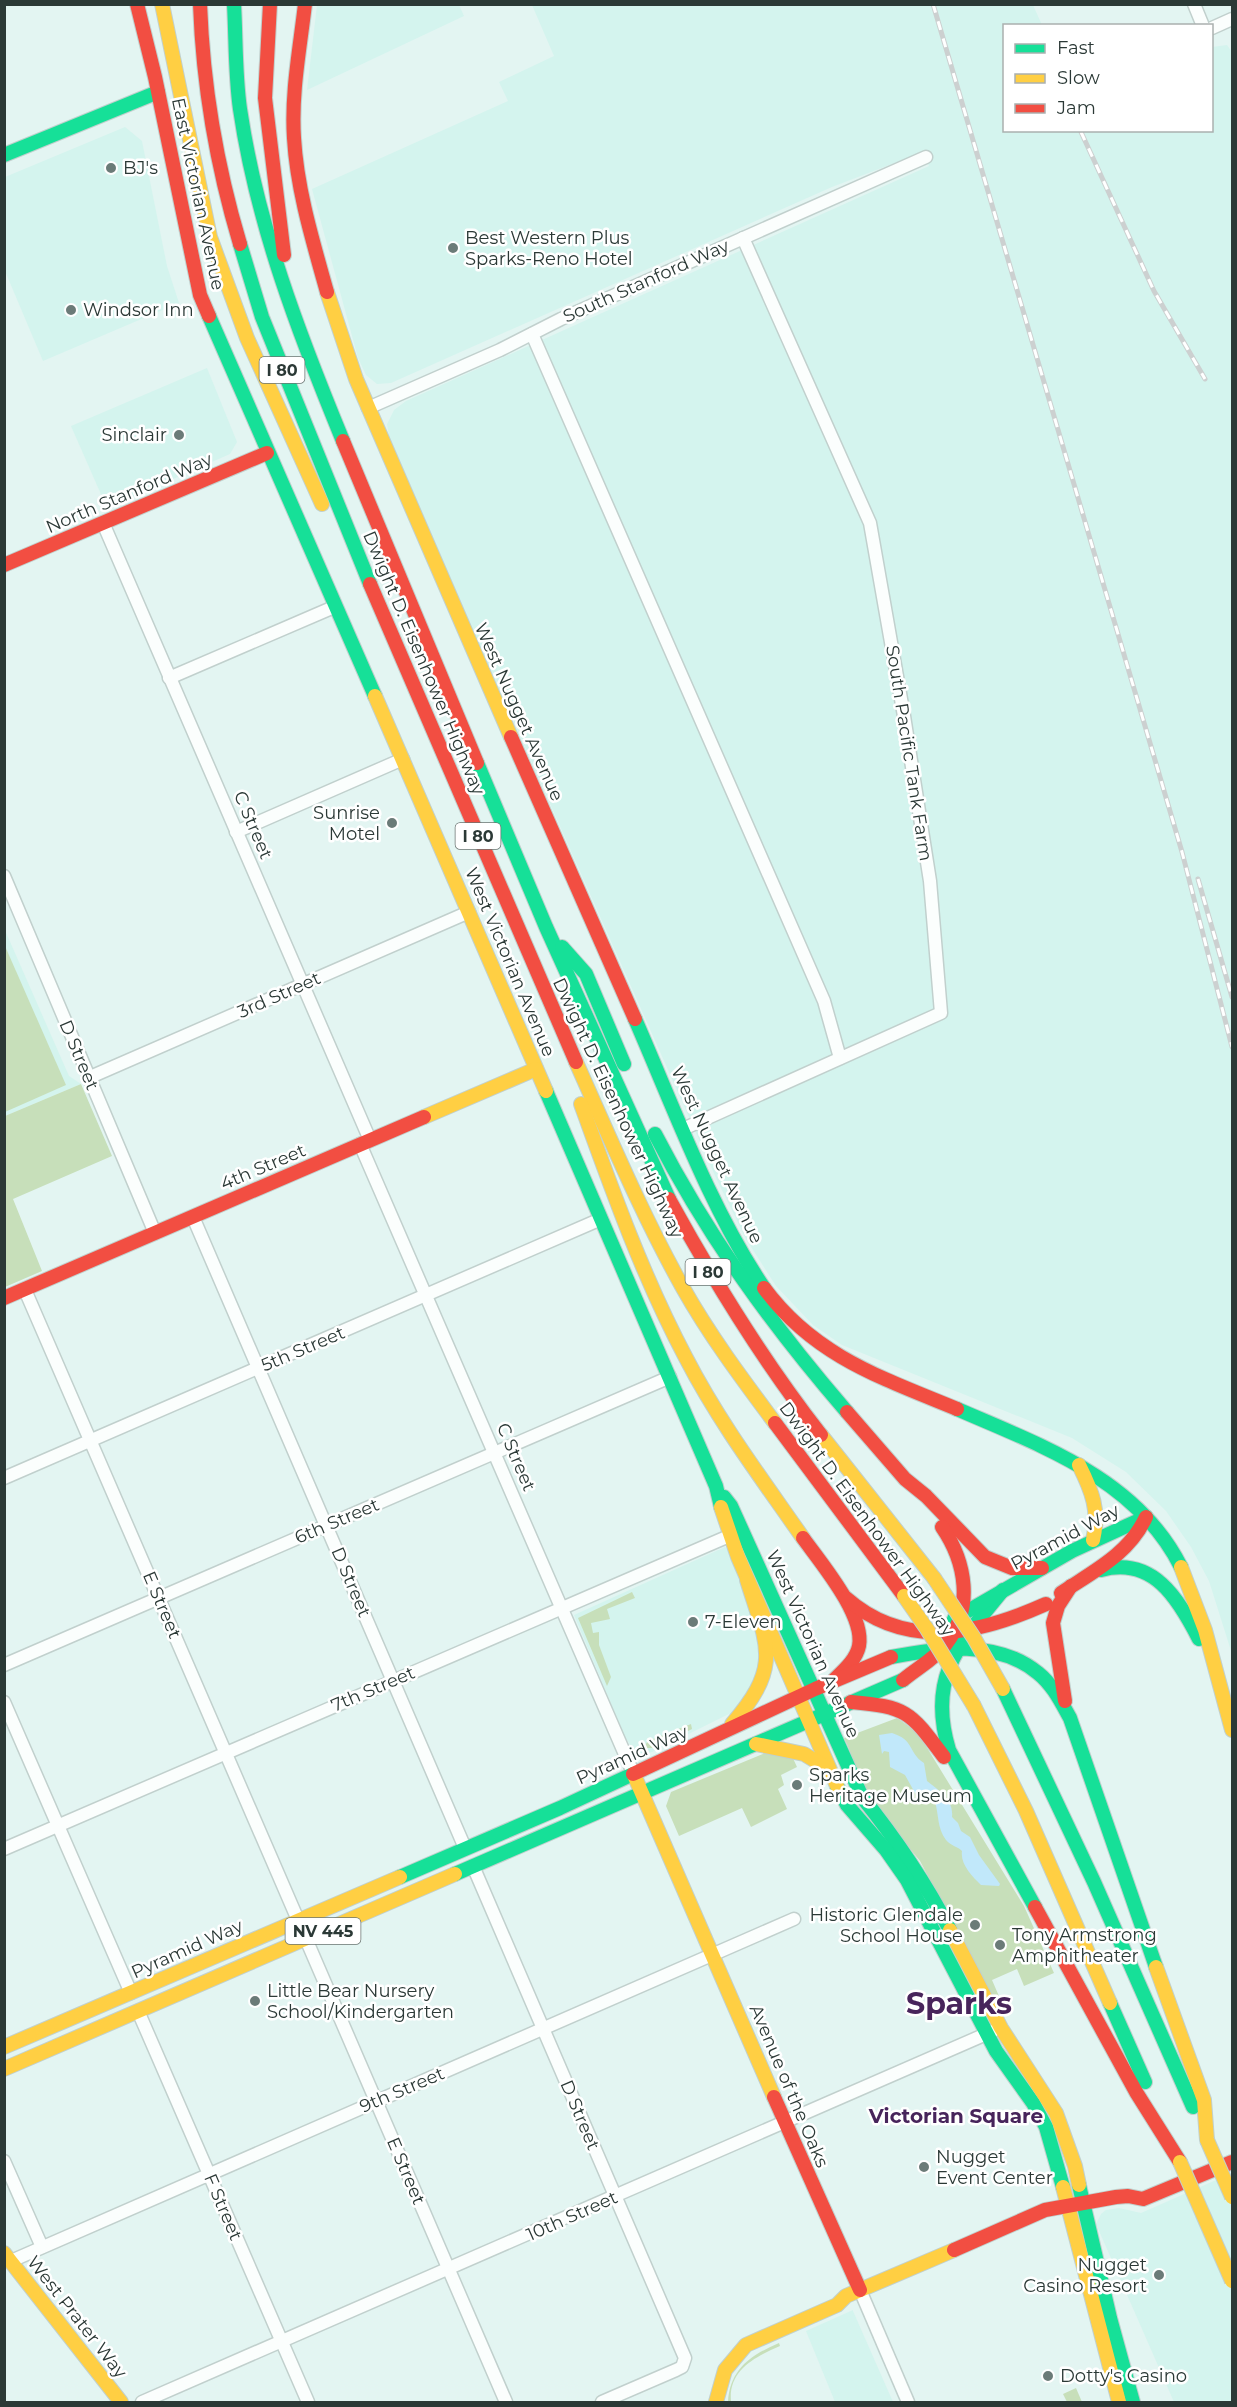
<svg xmlns="http://www.w3.org/2000/svg" width="1237" height="2407" font-family="Montserrat,sans-serif">
	<style>
		.built { fill: #d4f4ee }
		.green { fill: #c7dfba }
		.water { fill: #c1e8fa }
		.lines { fill: none; stroke-linecap: round; stroke-linejoin: round }
		.street-casing { stroke: #c1d0cd; stroke-width: 15 }
		.fast-casing { stroke: #c1d0cd; stroke-width: 16 }
		.slow-casing { stroke: #c1d0cd; stroke-width: 16 }
		.jam-casing { stroke: #c1d0cd; stroke-width: 16 }
		.street { stroke: #fbfefd; stroke-width: 12 }
		.fast { stroke: #16e098; stroke-width: 14 }
		.slow { stroke: #ffcf43; stroke-width: 14 }
		.jam { stroke: #f24e42; stroke-width: 14 }
		.rail-casing { stroke: #ccd0d0; stroke-width: 5 }
		.rail { stroke: #fff; stroke-width: 3; stroke-dasharray: 9; stroke-linecap: butt }
		.slow-bridge-casing { stroke: #c1d0cd; stroke-width: 16; stroke-linecap: butt }
		.slow-bridge { stroke: #ffcf43; stroke-width: 14 }
		.poi-dot { fill: #6b7b78; stroke: #fff; stroke-width: 2 }
		.labels { text-anchor: middle; dominant-baseline: central; stroke-width: 5; stroke-linejoin: round; paint-order: stroke }
		.shield { fill: #fff; stroke: #6b7472; stroke-width: 1.5 }
		.shield-label { font-size: 16px; font-weight: bold; fill: #2b3936 }
		.poi-label { font-size: 18px; fill: #2b3936; stroke: #fff; text-anchor: start }
		.street-label { font-size: 18px; fill: #2b3936; stroke: #fff }
		.neighbourhood-label { font-size: 20px; font-weight: bold; fill: #47245b; stroke: #fff }
		.town-label { font-size: 30px; font-weight: bold; fill: #47245b; stroke: #fff }
	</style>
	<rect width="100%" height="100%" fill="#e3f5f2"/>
	<g class="built">
		<path d="M 317,5 L 459,5 L 464,16 L 307,90 Z"/>
		<path d="M 532,5 L 1033,5 L 1042,25 L 1004,26 L 1004,130 L 1212,130 L 1212,47 L 1227,45 L 1232,52 L 1232,1654 L 1209,1581 L 1191,1547 L 1166,1511 L 1126,1472 L 1072,1438 L 842,1345 L 813,1325 L 776,1286 L 746,1239 L 716,1178 L 464,610 L 389,436 L 387,424 L 394,410 L 406,401 L 929,166 L 923,152 L 832,187 L 391,383 L 377,384 L 366,375 L 358,358 L 312,189 L 508,101 L 499,82 L 554,56 Z"/>
		<path d="M 125,127 L 142,141 L 167,266 L 179,303 L 43,361 L 5,271 L 5,177 Z"/>
		<path d="M 207,368 L 237,442 L 230,454 L 107,508 L 71,426 Z"/>
		<path d="M 4,928 L 69,1076 L 81,1084 L 5,1116 Z"/>
		<path d="M 725,1547 L 728,1550 L 758,1631 L 759,1678 L 731,1713 L 652,1752 L 643,1754 L 634,1751 L 625,1737 L 574,1615 Z"/>
		<path d="M 1232,2173 L 1232,2402 L 1174,2402 L 1096,2224 L 1101,2214 L 1106,2210 L 1119,2208 L 1141,2213 Z"/>
		<path d="M 853,2310 L 853,2311 L 893,2402 L 835,2402 L 806,2331 Z"/>
	</g>
	<g class="green">
		<path d="M 5,946 L 66,1085 L 5,1112 L 4,1112 Z"/>
		<path d="M 81,1084 L 112,1156 L 13,1199 L 42,1271 L 5,1287 L 5,1116 Z"/>
		<path d="M 632,1592 L 635,1598 L 607,1609 L 610,1619 L 591,1623 L 593,1633 L 599,1632 L 599,1645 L 611,1677 L 607,1686 L 578,1618 Z"/>
		<path d="M 897,1718 L 918,1733 L 1024,1906 L 1054,1973 L 1024,1986 L 1017,1969 L 992,1980 L 1005,2010 L 1000,2012 L 920,1861 L 867,1796 L 847,1744 L 844,1738 Z"/>
		<path d="M 691,1724 L 692,1729 L 654,1748 L 643,1748 L 648,1741 Z"/>
		<path d="M 765,1753 L 791,1754 L 797,1767 L 781,1775 L 784,1785 L 778,1789 L 787,1809 L 751,1827 L 742,1808 L 679,1836 L 666,1806 L 671,1792 Z"/>
		<path d="M 779,2343 L 780,2346 C 755,2357 728,2370 731,2402 L 728,2402 C 730,2369 751,2355 779,2343 Z"/>
		<path d="M 1076,2388 L 1082,2402 L 1067,2402 L 1063,2394 Z"/>
	</g>
	<path class="water" d="M 892,1733 C 915,1740 908,1753 924,1763 L 927,1781 C 938,1790 954,1799 952,1817 L 958,1823 L 961,1831 L 970,1837 L 979,1855 L 1000,1884 L 999,1886 L 981,1885 C 972,1876 960,1864 962,1851 C 957,1846 951,1846 946,1840 C 937,1828 939,1815 935,1802 L 924,1800 L 915,1793 L 905,1775 L 890,1767 L 889,1752 L 884,1751 L 882,1754 L 879,1735 Z"/>
	<g class="lines">
		<defs>
			<g id="street">
				<path d="M 1194,4 L 1203,26"/>
				<path d="M 1212,28 L 1232,19"/>
				<path d="M 532,334 L 824,1001 L 840,1058"/>
				<path d="M 368,408 L 500,350 L 561,319 L 926,157"/>
				<path d="M 103,523 L 370,1140"/>
				<path d="M 169,678 L 334,607"/>
				<path d="M 236,832 L 403,759"/>
				<path d="M 4,876 L 155,1233"/>
				<path d="M 88,1078 L 469,912"/>
				<path d="M 683,1129 L 941,1013 L 930,881 L 904,716 L 870,523 L 743,238"/>
				<path d="M 360,1144 L 634,1775"/>
				<path d="M 193,1217 L 465,1848"/>
				<path d="M 25,1290 L 298,1920"/>
				<path d="M 4,1478 L 601,1219"/>
				<path d="M 4,1665 L 670,1377"/>
				<path d="M 4,1702 L 131,1993"/>
				<path d="M 4,1849 L 736,1533"/>
				<path d="M 473,1866 L 685,2358 L 682,2367 L 676,2370 L 602,2402"/>
				<path d="M 306,1939 L 506,2402"/>
				<path d="M 138,2011 L 308,2402"/>
				<path d="M 4,2161 L 42,2247"/>
				<path d="M 11,2261 L 794,1919"/>
				<path d="M 860,2290 L 908,2402"/>
				<path d="M 142,2402 L 993,2031"/>
			</g>
			<g id="fast">
				<path d="M 234,4 C 236,39 235,74 240,109 C 257,225 299,334 343,441"/>
				<path d="M 4,155 L 158,92"/>
				<path d="M 240,244 L 262,317 L 370,584"/>
				<path d="M 209,316 L 375,696"/>
				<path d="M 477,763 L 546,927 L 669,1199"/>
				<path d="M 562,947 L 586,974 L 624,1064"/>
				<path d="M 635,1019 C 674,1108 710,1208 764,1288"/>
				<path d="M 546,1091 L 716,1486 L 721,1507"/>
				<path d="M 655,1134 C 708,1237 772,1325 847,1412"/>
				<path d="M 957,1409 C 1042,1446 1137,1479 1181,1567"/>
				<path d="M 724,1497 L 731,1506 L 862,1797 C 896,1839 925,1882 950,1930"/>
				<path d="M 1101,1570 C 1153,1556 1178,1598 1199,1639"/>
				<path d="M 1003,1590 C 959,1644 927,1677 949,1750 L 1035,1907"/>
				<path d="M 954,1619 L 1072,1551 L 1146,1517"/>
				<path d="M 891,1657 C 939,1648 997,1639 1038,1673 C 1053,1685 1061,1702 1070,1718 L 1156,1967"/>
				<path d="M 1003,1689 L 1094,1882 L 1193,2107"/>
				<path d="M 837,1786 L 847,1805 L 886,1850 L 907,1880 L 996,2051 L 1033,2103 L 1046,2127 L 1063,2187"/>
				<path d="M 455,1874 L 903,1680"/>
				<path d="M 400,1877 L 560,1808 L 633,1774"/>
				<path d="M 1110,2003 L 1145,2082"/>
				<path d="M 1079,2185 L 1110,2318 L 1133,2402"/>
			</g>
			<g id="slow">
				<path d="M 162,4 L 210,237 L 247,338 L 322,504"/>
				<path d="M 327,292 L 356,379 L 511,737"/>
				<path d="M 375,696 L 546,1091"/>
				<path d="M 576,1062 C 610,1138 642,1215 683,1288 C 710,1336 743,1380 775,1423"/>
				<path d="M 581,1104 C 612,1190 643,1277 686,1358 C 719,1422 762,1479 803,1538"/>
				<path d="M 424,1117 L 536,1069"/>
				<path d="M 821,1435 L 934,1578"/>
				<path d="M 1079,1465 C 1092,1491 1100,1511 1093,1540"/>
				<path d="M 721,1507 L 738,1557 L 837,1786"/>
				<path d="M 1181,1567 L 1205,1630 L 1232,1730"/>
				<path d="M 974,1706 L 1026,1811 L 1110,2003"/>
				<path d="M 732,1724 C 782,1666 768,1647 747,1580"/>
				<path d="M 756,1744 L 804,1754 L 829,1769"/>
				<path d="M 634,1775 L 774,2097"/>
				<path d="M 950,1930 L 1001,2028 L 1056,2113 L 1075,2166 L 1079,2185"/>
				<path d="M 1156,1967 L 1204,2100 L 1207,2140"/>
				<path d="M 4,2047 L 400,1877"/>
				<path d="M 4,2069 L 455,1874"/>
				<path d="M 1063,2187 L 1119,2402"/>
				<path d="M 4,2253 L 121,2402"/>
				<path d="M 716,2402 L 725,2370 L 746,2345 L 837,2305 L 846,2296 L 954,2250"/>
			</g>
			<g id="jam">
				<path d="M 137,4 L 155,77 L 200,295 L 209,316"/>
				<path d="M 200,4 C 203,85 217,167 240,244"/>
				<path d="M 270,4 L 265,98 L 284,255"/>
				<path d="M 305,4 C 300,48 291,93 294,138 C 297,190 313,242 327,292"/>
				<path d="M 343,441 L 477,763"/>
				<path d="M 4,565 L 267,453"/>
				<path d="M 370,584 L 576,1062"/>
				<path d="M 511,737 L 635,1019"/>
				<path d="M 669,1199 C 714,1281 763,1361 821,1435"/>
				<path d="M 764,1288 C 814,1356 882,1378 957,1409"/>
				<path d="M 4,1298 L 424,1117"/>
				<path d="M 847,1412 L 905,1479 L 926,1496 L 985,1557 L 1012,1568 L 1042,1568"/>
				<path d="M 775,1423 L 904,1596"/>
				<path d="M 803,1538 C 821,1563 865,1615 859,1646 C 856,1660 844,1670 834,1680"/>
				<path d="M 1061,1593 C 1094,1571 1129,1554 1146,1517"/>
				<path d="M 846,1598 C 906,1651 979,1634 1046,1604"/>
				<path d="M 903,1680 C 917,1668 935,1659 946,1644 C 974,1608 966,1562 942,1527"/>
				<path d="M 1065,1701 L 1053,1623 L 1058,1606 L 1071,1586"/>
				<path d="M 851,1702 C 908,1707 910,1712 944,1757"/>
				<path d="M 633,1774 L 815,1689 L 891,1657"/>
				<path d="M 1035,1907 L 1136,2092 L 1180,2162"/>
				<path d="M 774,2097 L 860,2290"/>
				<path d="M 954,2250 L 1045,2210 L 1116,2197 L 1128,2196 L 1143,2199 L 1232,2162"/>
			</g>
		</defs>
		<use href="#street" class="street-casing"/>
		<use href="#fast" class="fast-casing"/>
		<use href="#slow" class="slow-casing"/>
		<use href="#jam" class="jam-casing"/>
		<use href="#street" class="street"/>
		<use href="#fast" class="fast"/>
		<use href="#slow" class="slow"/>
		<use href="#jam" class="jam"/>
		<defs>
			<g id="rail">
				<path d="M 933,4 L 1182,852 L 1232,1047"/>
				<path d="M 1081,132 L 1154,291 L 1205,379"/>
				<path d="M 1198,879 L 1232,997"/>
			</g>
		</defs>
		<use href="#rail" class="rail-casing"/>
		<use href="#rail" class="rail"/>
		<defs>
			<g id="slow-bridge">
				<path d="M 934,1578 L 974,1638 L 1003,1689"/>
				<path d="M 904,1596 L 927,1629 L 974,1706"/>
				<path d="M 1207,2140 L 1232,2197"/>
				<path d="M 1180,2162 L 1232,2281"/>
			</g>
		</defs>
		<use href="#slow-bridge" class="slow-bridge-casing"/>
		<use href="#slow-bridge" class="slow-bridge"/>
	</g>
	<g class="poi-dot">
		<circle cx="111" cy="168" r="6"/>
		<circle cx="453" cy="248" r="6"/>
		<circle cx="71" cy="310" r="6"/>
		<circle cx="179" cy="435" r="6"/>
		<circle cx="392" cy="823" r="6"/>
		<circle cx="693" cy="1622" r="6"/>
		<circle cx="797" cy="1785" r="6"/>
		<circle cx="975" cy="1925" r="6"/>
		<circle cx="1000" cy="1945" r="6"/>
		<circle cx="255" cy="2001" r="6"/>
		<circle cx="924" cy="2167" r="6"/>
		<circle cx="1159" cy="2275" r="6"/>
		<circle cx="1048" cy="2376" r="6"/>
	</g>
	<g class="labels">
		<g class="shield">
			<rect x="259.5" y="357" width="45" height="26" rx="4.5"/>
			<rect x="455.5" y="823" width="45" height="26" rx="4.5"/>
			<rect x="685.5" y="1259" width="45" height="26" rx="4.5"/>
			<rect x="285.5" y="1918" width="75" height="26" rx="4.5"/>
		</g>
		<g class="shield-label">
			<text x="282" y="370">I 80</text>
			<text x="478" y="836">I 80</text>
			<text x="708" y="1272">I 80</text>
			<text x="323" y="1931">NV 445</text>
		</g>
		<g class="poi-label">
			<text x="123" y="168">BJ's</text>
			<text x="465" y="238">Best Western Plus<tspan x="465" dy="21">Sparks-Reno Hotel</tspan></text>
			<text x="83" y="310">Windsor Inn</text>
			<text x="167" y="435" text-anchor="end">Sinclair</text>
			<text x="380" y="813" text-anchor="end">Sunrise<tspan x="380" dy="21">Motel</tspan></text>
			<text x="705" y="1622">7-Eleven</text>
			<text x="809" y="1775">Sparks<tspan x="809" dy="21">Heritage Museum</tspan></text>
			<text x="963" y="1915" text-anchor="end">Historic Glendale<tspan x="963" dy="21">School House</tspan></text>
			<text x="1012" y="1935">Tony Armstrong<tspan x="1012" dy="21">Amphitheater</tspan></text>
			<text x="267" y="1991">Little Bear Nursery<tspan x="267" dy="21">School/Kindergarten</tspan></text>
			<text x="936" y="2157">Nugget<tspan x="936" dy="21">Event Center</tspan></text>
			<text x="1147" y="2265" text-anchor="end">Nugget<tspan x="1147" dy="21">Casino Resort</tspan></text>
			<text x="1060" y="2376">Dotty's Casino</text>
		</g>
		<g class="street-label">
			<text transform="translate(198 194) rotate(78)">East Victorian Avenue</text>
			<text transform="translate(646 281) rotate(-24)">South Stanford Way</text>
			<text transform="translate(129 493) rotate(-23)">North Stanford Way</text>
			<text transform="translate(424 663) rotate(67)">Dwight D. Eisenhower Highway</text>
			<text transform="translate(519 712) rotate(66)">West Nugget Avenue</text>
			<text transform="translate(909 753) rotate(81)">South Pacific Tank Farm</text>
			<text transform="translate(253 825) rotate(67)">C Street</text>
			<text transform="translate(510 962) rotate(67)">West Victorian Avenue</text>
			<text transform="translate(279 995) rotate(-24)">3rd Street</text>
			<text transform="translate(79 1055) rotate(67)">D Street</text>
			<text transform="translate(618 1108) rotate(65)">Dwight D. Eisenhower Highway</text>
			<text transform="translate(717 1155) rotate(65)">West Nugget Avenue</text>
			<text transform="translate(263 1167) rotate(-23)">4th Street</text>
			<text transform="translate(303 1349) rotate(-23)">5th Street</text>
			<text transform="translate(516 1457) rotate(67)">C Street</text>
			<text transform="translate(867 1519) rotate(54)">Dwight D. Eisenhower Highway</text>
			<text transform="translate(337 1521) rotate(-23)">6th Street</text>
			<text transform="translate(1065 1537) rotate(-28)">Pyramid Way</text>
			<text transform="translate(351 1582) rotate(67)">D Street</text>
			<text transform="translate(162 1605) rotate(67)">E Street</text>
			<text transform="translate(813 1644) rotate(66)">West Victorian Avenue</text>
			<text transform="translate(373 1689) rotate(-23)">7th Street</text>
			<text transform="translate(632 1755) rotate(-24)">Pyramid Way</text>
			<text transform="translate(187 1949) rotate(-24)">Pyramid Way</text>
			<text transform="translate(789 2086) rotate(67)">Avenue of the Oaks</text>
			<text transform="translate(402 2090) rotate(-23)">9th Street</text>
			<text transform="translate(580 2115) rotate(67)">D Street</text>
			<text transform="translate(406 2171) rotate(67)">E Street</text>
			<text transform="translate(223 2207) rotate(67)">F Street</text>
			<text transform="translate(572 2216) rotate(-24)">10th Street</text>
			<text transform="translate(77 2317) rotate(52)">West Prater Way</text>
		</g>
		<g class="neighbourhood-label">
			<text x="956" y="2116">Victorian Square</text>
		</g>
		<g class="town-label">
			<text x="959" y="2003">Sparks</text>
		</g>
	</g>
	<rect width="1237" height="2407" fill="none" stroke="#2b3936" stroke-width="12"/>
	<rect x="1003" y="24" width="210" height="108" fill="#ffffff" stroke="#aab0af" stroke-width="1.5"/>
	<rect x="1015" y="44" width="30" height="9" fill="#16e098" stroke="#aab0af" stroke-width="1.5"/>
	<text x="1057" y="54" font-size="18" fill="#2b3936">Fast</text>
	<rect x="1015" y="74" width="30" height="9" fill="#ffcf43" stroke="#aab0af" stroke-width="1.5"/>
	<text x="1057" y="84" font-size="18" fill="#2b3936">Slow</text>
	<rect x="1015" y="104" width="30" height="9" fill="#f24e42" stroke="#aab0af" stroke-width="1.5"/>
	<text x="1057" y="114" font-size="18" fill="#2b3936">Jam</text>
</svg>
